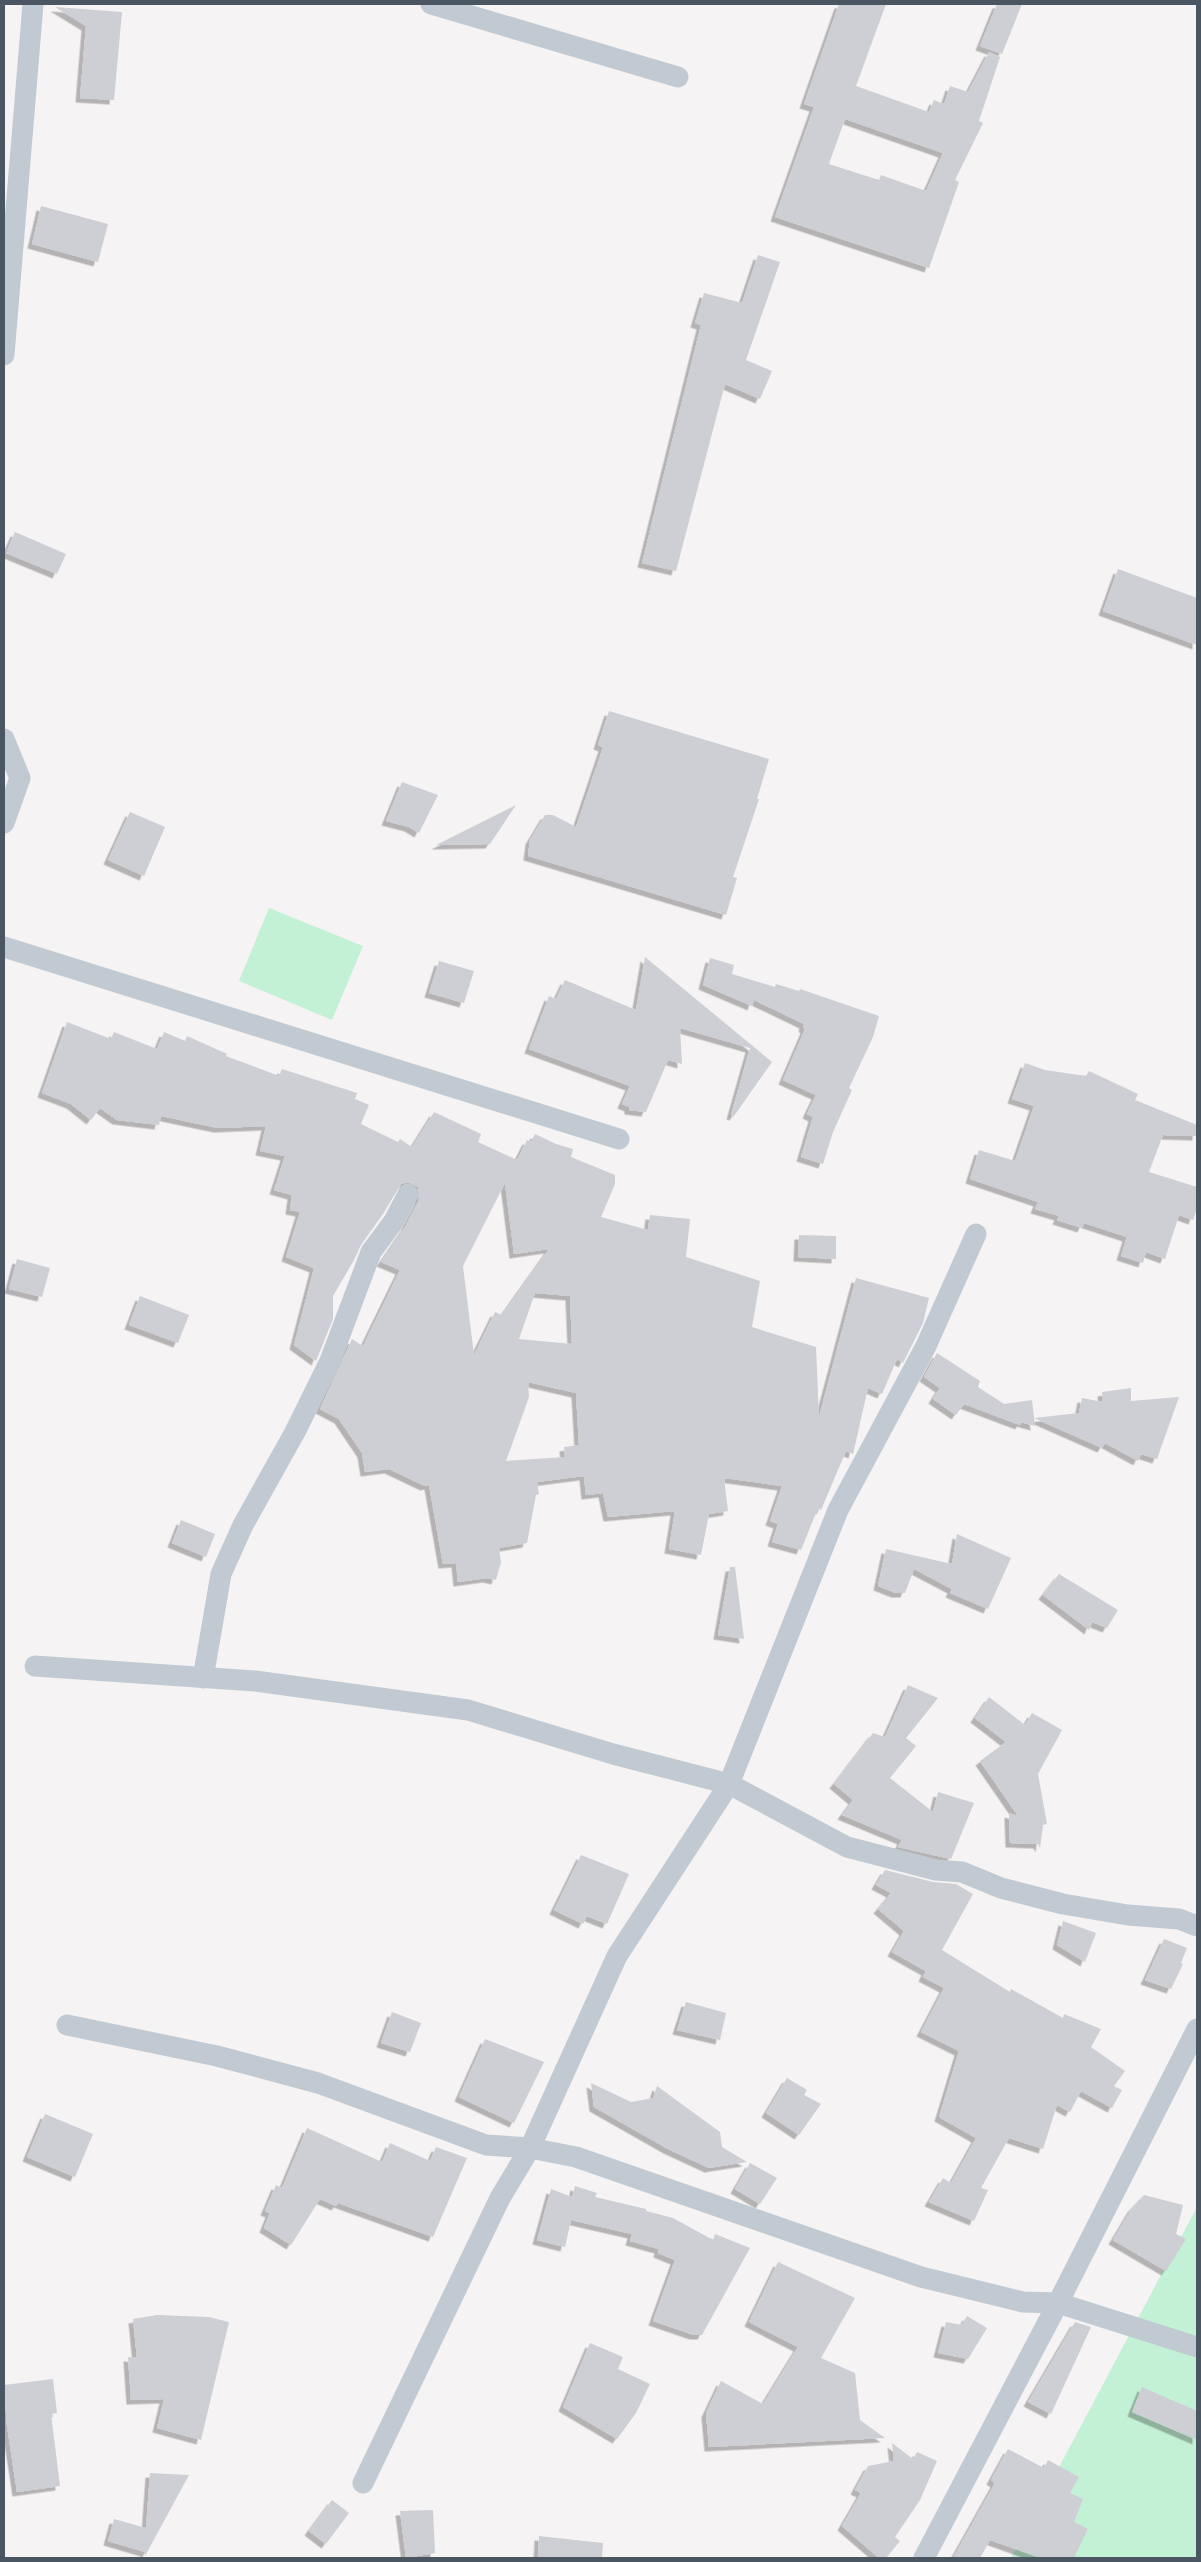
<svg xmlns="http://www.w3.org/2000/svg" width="1201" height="2562" font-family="'PT Sans',sans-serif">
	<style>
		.green { fill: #c3f1d5 }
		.building { fill: #cdcfd5; fill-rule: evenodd; filter: url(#shadow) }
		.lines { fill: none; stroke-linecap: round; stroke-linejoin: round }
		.street { stroke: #c1cad2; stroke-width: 21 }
	</style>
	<defs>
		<filter id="shadow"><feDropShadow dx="-4.5" dy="4.5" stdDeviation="0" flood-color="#0004"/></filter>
	</defs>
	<rect width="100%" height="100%" fill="#f5f3f3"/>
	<g class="green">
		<path d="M 269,908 L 363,946 L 332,1020 L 239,981 Z"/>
		<path d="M 1197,2207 L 1197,2558 L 1011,2558 Z"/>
	</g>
	<g class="building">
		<path d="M 839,4 L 886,4 L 856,86 L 929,112 L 934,100 L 944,104 L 950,86 L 968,92 L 989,52 L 1000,57 L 979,121 L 983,123 L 955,180 L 959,182 L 929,268 L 775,217 L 814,107 L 804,104 ZM 845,119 L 943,153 L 926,191 L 881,175 L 879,180 L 829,164 Z"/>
		<path d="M 997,4 L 1022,4 L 1002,54 L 980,46 Z"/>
		<path d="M 55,7 L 122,12 L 114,100 L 80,98 L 86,26 Z"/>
		<path d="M 41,206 L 108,224 L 98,262 L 32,244 Z"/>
		<path d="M 758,255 L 780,262 L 746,360 L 772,371 L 760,399 L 725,384 L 676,571 L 642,563 L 701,325 L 695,323 L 704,293 L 742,303 Z"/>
		<path d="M 15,532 L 66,554 L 57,574 L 6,553 Z"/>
		<path d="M 1118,569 L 1197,598 L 1197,645 L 1103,611 Z"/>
		<path d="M 609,711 L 769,759 L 757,799 L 759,799 L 733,877 L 737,878 L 726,915 L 528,856 L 530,840 L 545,815 L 553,815 L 576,827 L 603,747 L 598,745 Z"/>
		<path d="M 402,782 L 438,795 L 419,833 L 409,827 L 386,821 Z"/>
		<path d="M 516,805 L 490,844 L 436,845 Z"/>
		<path d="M 130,812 L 165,827 L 144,876 L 108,860 Z"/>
		<path d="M 645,957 L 772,1062 L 734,1116 L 731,1115 L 750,1048 L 680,1028 L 682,1064 L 668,1060 L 646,1112 L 629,1110 L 629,1107 L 622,1104 L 630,1086 L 529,1049 L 549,996 L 556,999 L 565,980 L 636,1010 Z"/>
		<path d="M 710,958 L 734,965 L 732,974 L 775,987 L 776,984 L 799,991 L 800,989 L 879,1016 L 873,1037 L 849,1088 L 852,1090 L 833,1132 L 823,1164 L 801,1157 L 813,1117 L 807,1114 L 816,1095 L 783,1080 L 805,1029 L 803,1027 L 804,1024 L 754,1000 L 752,1006 L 703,985 Z"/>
		<path d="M 439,961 L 474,971 L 464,1003 L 429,993 Z"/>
		<path d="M 67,1022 L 111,1039 L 114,1032 L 157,1049 L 164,1032 L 185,1041 L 187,1036 L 227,1054 L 226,1056 L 279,1076 L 282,1069 L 357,1093 L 355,1099 L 369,1105 L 361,1124 L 398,1142 L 400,1139 L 412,1147 L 434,1112 L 481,1134 L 478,1142 L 517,1160 L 527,1140 L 531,1142 L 535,1134 L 556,1144 L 573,1149 L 571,1157 L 615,1175 L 615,1184 L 601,1217 L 648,1230 L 650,1215 L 690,1219 L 686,1257 L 760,1281 L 752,1327 L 816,1347 L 819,1417 L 856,1278 L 929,1298 L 923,1323 L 903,1363 L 897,1359 L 882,1394 L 868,1388 L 853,1454 L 846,1451 L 821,1510 L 818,1508 L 801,1550 L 772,1542 L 778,1524 L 770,1521 L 782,1486 L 724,1478 L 728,1511 L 709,1514 L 701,1555 L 669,1549 L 675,1511 L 608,1517 L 603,1493 L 586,1495 L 584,1476 L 537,1482 L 539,1494 L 536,1495 L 527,1543 L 499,1548 L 501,1562 L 496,1580 L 487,1578 L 458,1582 L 456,1563 L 443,1564 L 429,1485 L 425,1486 L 389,1469 L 365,1472 L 362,1453 L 339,1419 L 320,1409 L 352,1339 L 363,1346 L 400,1270 L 381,1262 L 405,1227 L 419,1200 L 418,1187 L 408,1182 L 401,1184 L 383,1214 L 361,1245 L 354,1260 L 333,1296 L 333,1319 L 316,1361 L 294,1345 L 314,1268 L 286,1257 L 300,1212 L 290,1210 L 292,1195 L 274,1190 L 285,1156 L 260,1151 L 266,1126 L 218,1128 L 161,1116 L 159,1125 L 117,1120 L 100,1108 L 91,1120 L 71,1104 L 42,1093 ZM 505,1183 L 514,1254 L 549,1249 L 502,1315 L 495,1312 L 474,1355 L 463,1266 ZM 535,1293 L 570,1296 L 572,1344 L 519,1339 ZM 528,1382 L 576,1393 L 579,1445 L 564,1447 L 565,1457 L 506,1461 L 529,1397 Z"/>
		<path d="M 1025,1063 L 1045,1070 L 1086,1076 L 1089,1071 L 1138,1094 L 1135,1100 L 1197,1125 L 1197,1136 L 1163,1135 L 1149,1172 L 1197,1187 L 1197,1208 L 1193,1220 L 1179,1215 L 1165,1259 L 1146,1252 L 1143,1263 L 1121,1256 L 1127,1237 L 1084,1223 L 1082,1228 L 1057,1220 L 1059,1216 L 1035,1209 L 1038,1202 L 970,1179 L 979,1150 L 1015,1161 L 1034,1106 L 1012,1099 Z"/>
		<path d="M 799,1235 L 836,1236 L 836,1259 L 798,1257 Z"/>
		<path d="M 17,1259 L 50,1268 L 42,1297 L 9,1289 Z"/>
		<path d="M 140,1296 L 189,1315 L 178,1343 L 129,1325 Z"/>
		<path d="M 937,1353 L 980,1381 L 978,1387 L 1004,1404 L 1032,1400 L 1035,1426 L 1021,1422 L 1020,1425 L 964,1404 L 956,1415 L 933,1399 L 940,1388 L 924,1377 Z"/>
		<path d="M 1131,1388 L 1131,1401 L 1179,1397 L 1157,1459 L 1141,1454 L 1138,1461 L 1105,1443 L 1102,1448 L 1034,1418 L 1079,1413 L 1082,1398 L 1103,1402 L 1102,1392 Z"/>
		<path d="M 181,1520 L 215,1534 L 206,1557 L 172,1543 Z"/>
		<path d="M 957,1534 L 1011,1558 L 988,1609 L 950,1593 L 952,1589 L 914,1569 L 905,1593 L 896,1593 L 878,1586 L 886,1549 L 952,1564 Z"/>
		<path d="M 730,1567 L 735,1567 L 744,1639 L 718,1635 Z"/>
		<path d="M 1059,1574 L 1118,1610 L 1107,1628 L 1092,1622 L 1089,1630 L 1043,1595 Z"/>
		<path d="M 908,1685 L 938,1698 L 906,1738 L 916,1746 L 890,1778 L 933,1812 L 938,1792 L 974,1803 L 951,1859 L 898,1847 L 902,1840 L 842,1815 L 853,1800 L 834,1784 L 873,1733 L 885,1737 Z"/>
		<path d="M 989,1697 L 1025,1725 L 1032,1713 L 1062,1730 L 1038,1774 L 1047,1824 L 1043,1825 L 1040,1848 L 1038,1844 L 1010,1843 L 1009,1813 L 1018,1816 L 980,1761 L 1006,1742 L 975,1718 Z"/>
		<path d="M 581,1855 L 629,1874 L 607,1924 L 587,1916 L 583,1924 L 554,1910 Z"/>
		<path d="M 885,1870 L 933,1882 L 956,1884 L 973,1894 L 942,1950 L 1010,1992 L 1011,1989 L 1063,2018 L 1064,2014 L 1101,2029 L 1091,2047 L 1125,2071 L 1114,2086 L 1122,2090 L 1112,2108 L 1081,2091 L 1070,2112 L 1057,2105 L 1043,2149 L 1009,2138 L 981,2188 L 988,2190 L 974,2221 L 929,2202 L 943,2178 L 951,2183 L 976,2138 L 939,2117 L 959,2051 L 921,2032 L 944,1988 L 923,1977 L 926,1971 L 892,1952 L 904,1931 L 878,1909 L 891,1893 L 876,1885 Z"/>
		<path d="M 1063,1921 L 1096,1933 L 1085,1962 L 1057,1945 Z"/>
		<path d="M 1164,1939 L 1187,1948 L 1181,1963 L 1183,1964 L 1171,1989 L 1145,1980 Z"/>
		<path d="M 686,2002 L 726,2013 L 720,2040 L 677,2030 Z"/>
		<path d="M 392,2012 L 421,2023 L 410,2052 L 381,2043 Z"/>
		<path d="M 485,2039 L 544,2062 L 514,2123 L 459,2097 Z"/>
		<path d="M 787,2078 L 807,2090 L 804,2095 L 821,2104 L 799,2135 L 766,2113 Z"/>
		<path d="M 591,2083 L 631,2102 L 653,2098 L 657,2086 L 720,2132 L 722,2147 L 747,2162 L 709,2168 L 668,2149 L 594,2107 Z"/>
		<path d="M 45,2114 L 93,2134 L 75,2177 L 27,2157 Z"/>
		<path d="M 307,2128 L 382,2162 L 390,2143 L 430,2161 L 436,2147 L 467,2158 L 433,2237 L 338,2203 L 336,2206 L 320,2199 L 291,2245 L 264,2228 L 270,2213 L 265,2211 L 276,2185 L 282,2188 Z"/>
		<path d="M 750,2163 L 777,2178 L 760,2204 L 735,2189 Z"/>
		<path d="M 575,2186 L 597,2193 L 595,2197 L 646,2209 L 646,2211 L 673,2218 L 713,2240 L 715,2234 L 750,2248 L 702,2335 L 694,2335 L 653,2321 L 675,2260 L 658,2253 L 659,2249 L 630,2241 L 632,2234 L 571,2220 L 565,2247 L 537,2240 L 551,2189 L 572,2197 Z"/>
		<path d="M 1144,2195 L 1183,2205 L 1176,2234 L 1186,2239 L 1166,2271 L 1113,2240 L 1132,2208 Z"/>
		<path d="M 778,2262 L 855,2298 L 821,2358 L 855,2373 L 860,2420 L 885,2438 L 709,2447 L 706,2413 L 721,2381 L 763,2404 L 798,2347 L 749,2322 Z"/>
		<path d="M 157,2315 L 209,2317 L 229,2322 L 201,2440 L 157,2428 L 164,2399 L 131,2400 L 128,2357 L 137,2358 L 133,2319 Z"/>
		<path d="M 967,2316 L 987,2328 L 968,2359 L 938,2353 L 946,2322 L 962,2325 Z"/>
		<path d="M 1075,2322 L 1091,2327 L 1051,2414 L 1028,2402 Z"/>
		<path d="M 590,2343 L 623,2357 L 618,2369 L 650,2384 L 636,2413 L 617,2439 L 563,2407 Z"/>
		<path d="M 53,2379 L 57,2413 L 51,2414 L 60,2486 L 17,2492 L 7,2426 L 4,2385 Z"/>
		<path d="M 1142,2387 L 1197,2411 L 1197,2440 L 1132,2412 Z"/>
		<path d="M 892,2443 L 913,2459 L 917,2452 L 937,2461 L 920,2500 L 895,2537 L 900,2541 L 886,2558 L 879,2558 L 842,2526 L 861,2493 L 855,2490 L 868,2466 L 894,2461 Z"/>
		<path d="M 1008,2449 L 1044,2468 L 1048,2460 L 1079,2477 L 1070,2493 L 1083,2499 L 1074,2522 L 1088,2529 L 1074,2558 L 1040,2558 L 990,2540 L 980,2558 L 953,2558 L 995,2483 L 991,2480 Z"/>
		<path d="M 150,2473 L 189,2475 L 145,2556 L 145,2552 L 108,2541 L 114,2519 L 146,2528 Z"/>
		<path d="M 332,2500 L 349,2513 L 326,2544 L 309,2531 Z"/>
		<path d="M 433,2510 L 435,2553 L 406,2558 L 400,2511 Z"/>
		<path d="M 539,2536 L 603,2543 L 602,2558 L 538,2558 Z"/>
	</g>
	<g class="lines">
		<g class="street">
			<path d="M 431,4 L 678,77"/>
			<path d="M 4,355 L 33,4"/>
			<path d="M 4,739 L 20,778 L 4,823"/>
			<path d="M 4,947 L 619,1139"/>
			<path d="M 35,1666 L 255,1681 L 468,1710 L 613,1754 L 729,1784 L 847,1847 L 936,1870 L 962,1872 L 1001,1888 L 1063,1904 L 1128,1915 L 1179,1919 L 1197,1926"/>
			<path d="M 203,1678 L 221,1574 L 243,1525 L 295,1432 L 330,1361 L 371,1252 L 394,1221 L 408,1194"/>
			<path d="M 67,2025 L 217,2056 L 318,2083 L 486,2145 L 530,2148 L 617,1956 L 729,1784 L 838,1510 L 926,1346 L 976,1234"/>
			<path d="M 363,2483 L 500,2198 L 530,2148 L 576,2157 L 921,2277 L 1023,2302 L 1058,2303 L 1197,2347"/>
			<path d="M 924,2558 L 1058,2303 L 1197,2029"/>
		</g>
	</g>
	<rect width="1201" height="2562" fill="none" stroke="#4a5661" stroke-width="10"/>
</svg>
